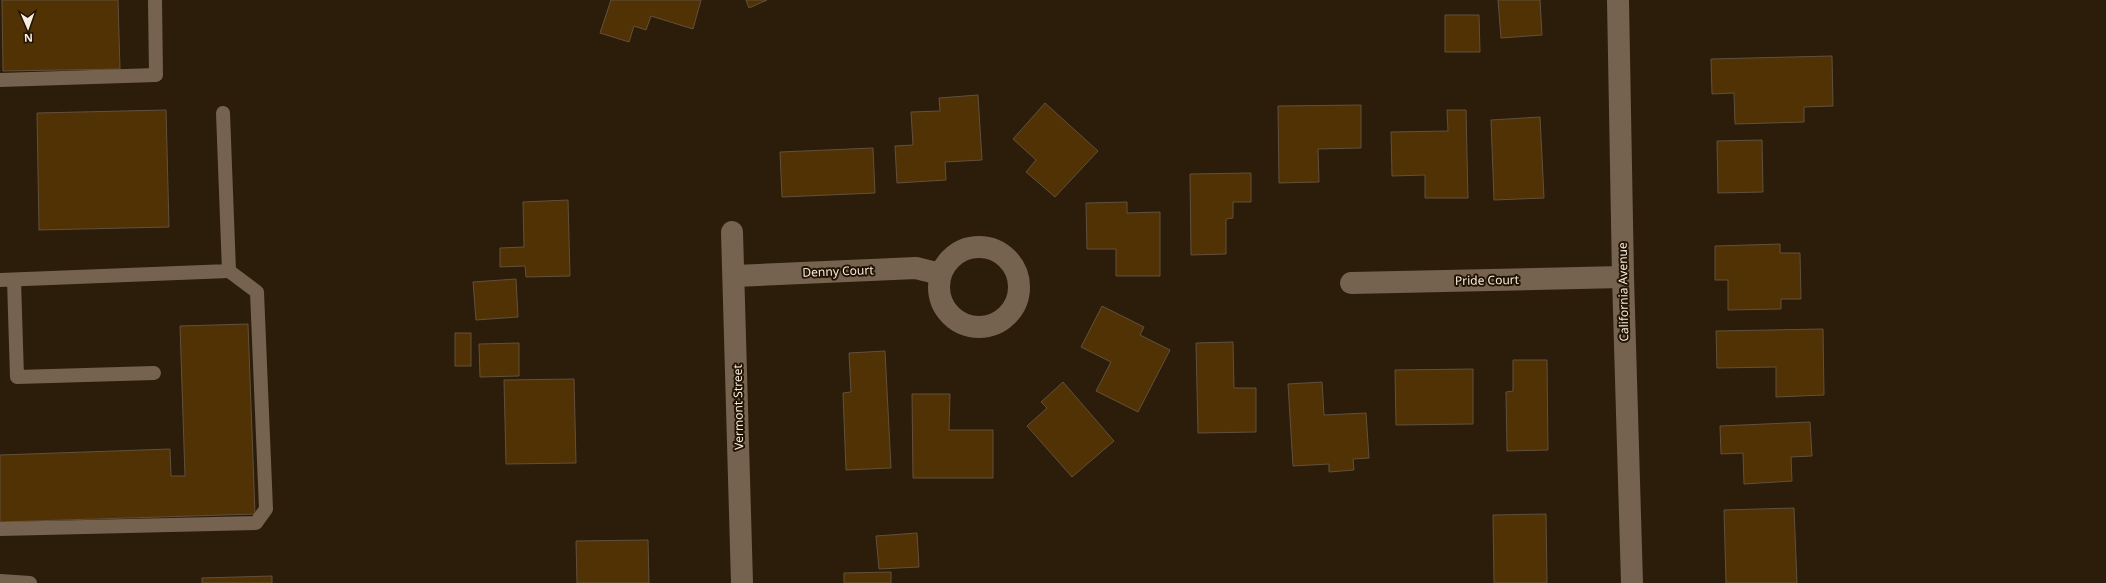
<svg xmlns="http://www.w3.org/2000/svg" width="2106" height="583" font-family="'Noto Sans',sans-serif">
	<style>
		.building { fill: #513204; stroke: #62503c }
		.lines { fill: none; stroke-linecap: round; stroke-linejoin: round }
		.service { stroke: #75634f; stroke-width: 14 }
		.minor { stroke: #75634f; stroke-width: 22 }
		.labels { text-anchor: middle; dominant-baseline: central; stroke-width: 4; stroke-linejoin: round; paint-order: stroke }
		.street-label { font-size: 12px; fill: #f6ece0; stroke: #221302 }
	</style>
	<rect width="100%" height="100%" fill="#2c1c0a"/>
	<g class="building">
		<path d="M 2,0 L 118,0 L 120,69 L 3,71 Z"/>
		<path d="M 611,0 L 701,0 L 693,29 L 651,16 L 646,30 L 634,26 L 629,42 L 600,33 Z"/>
		<path d="M 746,0 L 767,0 L 749,8 Z"/>
		<path d="M 1498,0 L 1540,0 L 1542,35 L 1501,38 Z"/>
		<path d="M 1445,15 L 1479,15 L 1480,52 L 1445,52 Z"/>
		<path d="M 1832,56 L 1833,106 L 1804,107 L 1804,122 L 1735,124 L 1734,93 L 1712,94 L 1711,59 Z"/>
		<path d="M 978,95 L 982,160 L 945,162 L 946,180 L 897,183 L 895,146 L 913,145 L 911,112 L 940,111 L 939,98 Z"/>
		<path d="M 1045,103 L 1098,151 L 1055,197 L 1026,172 L 1036,160 L 1013,139 Z"/>
		<path d="M 1361,105 L 1361,148 L 1318,149 L 1319,182 L 1279,183 L 1278,106 Z"/>
		<path d="M 166,110 L 169,227 L 39,230 L 37,113 Z"/>
		<path d="M 1447,110 L 1466,110 L 1468,198 L 1425,198 L 1425,175 L 1392,176 L 1391,132 L 1448,131 Z"/>
		<path d="M 1540,117 L 1544,198 L 1494,200 L 1491,120 Z"/>
		<path d="M 1762,140 L 1763,192 L 1718,193 L 1717,141 Z"/>
		<path d="M 873,148 L 875,193 L 782,197 L 780,152 Z"/>
		<path d="M 1251,173 L 1251,202 L 1233,202 L 1233,218 L 1226,219 L 1226,254 L 1191,255 L 1190,174 Z"/>
		<path d="M 568,200 L 570,276 L 526,277 L 525,266 L 500,267 L 500,248 L 524,247 L 523,202 Z"/>
		<path d="M 1127,202 L 1127,213 L 1160,212 L 1160,276 L 1116,276 L 1116,249 L 1087,249 L 1086,203 Z"/>
		<path d="M 1780,244 L 1780,253 L 1800,253 L 1801,299 L 1781,299 L 1781,309 L 1728,310 L 1728,280 L 1715,280 L 1715,246 Z"/>
		<path d="M 516,279 L 518,317 L 476,320 L 473,282 Z"/>
		<path d="M 1102,306 L 1144,327 L 1140,335 L 1170,350 L 1138,412 L 1096,391 L 1111,362 L 1081,347 Z"/>
		<path d="M 248,324 L 255,514 L 0,522 L 0,455 L 170,449 L 171,476 L 185,476 L 180,326 Z"/>
		<path d="M 1823,329 L 1824,395 L 1776,397 L 1776,367 L 1717,368 L 1716,331 Z"/>
		<rect x="455" y="333" width="16" height="33"/>
		<path d="M 1233,342 L 1234,388 L 1256,388 L 1256,432 L 1198,433 L 1196,343 Z"/>
		<path d="M 519,343 L 519,376 L 480,377 L 479,344 Z"/>
		<path d="M 885,351 L 891,468 L 846,470 L 843,393 L 851,392 L 849,353 Z"/>
		<path d="M 1513,360 L 1547,360 L 1548,450 L 1507,451 L 1506,392 L 1513,391 Z"/>
		<path d="M 1473,369 L 1473,424 L 1396,425 L 1395,370 Z"/>
		<path d="M 574,379 L 576,463 L 506,464 L 504,380 Z"/>
		<path d="M 1063,382 L 1114,441 L 1072,477 L 1027,426 L 1047,408 L 1041,402 Z"/>
		<path d="M 1322,382 L 1324,415 L 1366,413 L 1369,458 L 1353,459 L 1354,470 L 1329,472 L 1329,464 L 1293,466 L 1288,384 Z"/>
		<path d="M 912,394 L 950,394 L 949,430 L 993,430 L 993,478 L 913,478 Z"/>
		<path d="M 1810,422 L 1812,456 L 1791,457 L 1792,481 L 1744,484 L 1743,453 L 1721,454 L 1720,426 Z"/>
		<path d="M 1794,508 L 1797,583 L 1726,583 L 1724,510 Z"/>
		<path d="M 1546,514 L 1547,583 L 1494,583 L 1493,515 Z"/>
		<path d="M 917,533 L 919,567 L 879,569 L 876,536 Z"/>
		<path d="M 648,540 L 649,583 L 577,583 L 576,541 Z"/>
		<path d="M 891,572 L 891,583 L 844,583 L 844,573 Z"/>
		<path d="M 272,576 L 272,583 L 202,583 L 202,578 Z"/>
	</g>
	<g class="lines">
		<g class="service">
			<path d="M 0,80 L 156,75 L 155,0"/>
			<path d="M 0,280 L 229,271 L 223,113"/>
			<path d="M 14,280 L 17,377 L 154,373"/>
			<path d="M 0,529 L 256,523 L 266,509 L 257,292 L 229,271"/>
			<path d="M 0,581 L 30,583"/>
		</g>
		<g class="minor">
			<path d="M 1618,0 L 1623,277 L 1632,583"/>
			<path d="M 732,232 L 742,583"/>
			<circle cx="979" cy="287" r="40"/>
			<path d="M 735,276 L 916,268 L 940,274"/>
			<path d="M 1351,283 L 1623,277"/>
		</g>
	</g>
	<g class="labels">
		<g class="street-label">
			<text transform="translate(838 271) rotate(-2)">Denny Court</text>
			<text transform="translate(1487 280) rotate(-1)">Pride Court</text>
			<text transform="translate(1623 292) rotate(-91)">California Avenue</text>
			<text transform="translate(738 407) rotate(-91)">Vermont Street</text>
		</g>
	</g>
	<g transform="translate(28 28) rotate(178)" stroke="#221302" stroke-width="3" paint-order="stroke">
	<path d="M0-3L7 15L0 10L-7 15Z" fill="#f6ece0"/>
	<text y="-6" font-size="11" font-weight="bold" text-anchor="middle" fill="#f6ece0">N</text>
	</g>
</svg>
